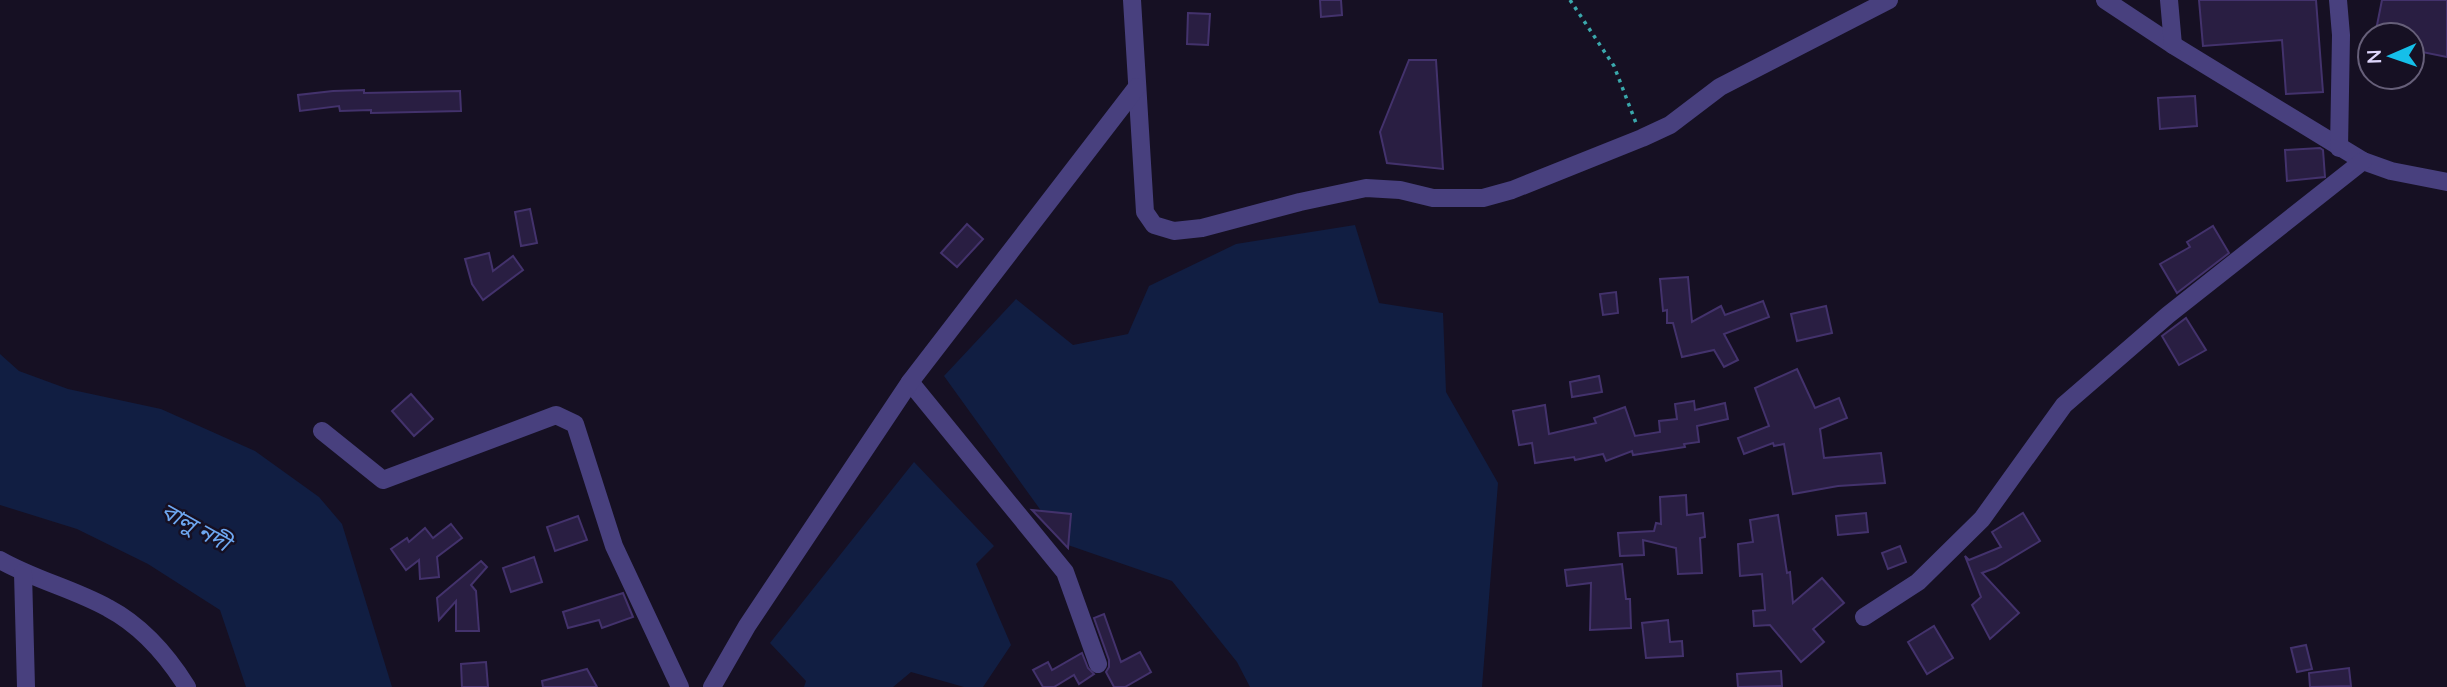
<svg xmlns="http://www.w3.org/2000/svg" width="2447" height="687" font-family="Lato,'Noto Sans Bengali',sans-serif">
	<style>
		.water { fill: #111e42 }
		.building { fill: #291e42; stroke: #43326c; stroke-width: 2 }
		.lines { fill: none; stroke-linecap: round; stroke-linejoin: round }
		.path { stroke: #3aa8ac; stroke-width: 3.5; stroke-dasharray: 3.5 5; stroke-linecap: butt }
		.minor { stroke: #48407e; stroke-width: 18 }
		.labels { text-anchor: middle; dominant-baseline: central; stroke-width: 5; stroke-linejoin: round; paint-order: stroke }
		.water-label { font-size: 23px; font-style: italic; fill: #6ea8f2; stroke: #161023 }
	</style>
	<rect width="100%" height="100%" fill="#161023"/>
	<g class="water">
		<path d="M 1355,225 L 1379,303 L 1443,313 L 1446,392 L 1498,483 L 1482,687 L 1250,687 L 1237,662 L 1172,581 L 1065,544 L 944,376 L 1016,299 L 1073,345 L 1128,334 L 1149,286 L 1236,244 Z"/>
		<path d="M 0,354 L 19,371 L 68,389 L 161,409 L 255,451 L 319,497 L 342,524 L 392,687 L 246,687 L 220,610 L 148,564 L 77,529 L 0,505 Z"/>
		<path d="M 914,462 L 994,546 L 976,564 L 1011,645 L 983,687 L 964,687 L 911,672 L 893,687 L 804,687 L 806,681 L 770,643 Z"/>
	</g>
	<g class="building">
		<path d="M 1320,0 L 1341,0 L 1342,15 L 1321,17 Z"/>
		<path d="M 2199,0 L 2316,0 L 2323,92 L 2286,94 L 2282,40 L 2203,46 Z"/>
		<path d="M 2382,0 L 2447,0 L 2447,57 L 2412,50 L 2412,35 L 2375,35 Z"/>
		<path d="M 1188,13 L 1210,14 L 1208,45 L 1187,44 Z"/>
		<path d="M 1409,60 L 1436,60 L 1443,169 L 1387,163 L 1380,132 Z"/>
		<path d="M 364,90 L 364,93 L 460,91 L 461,111 L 371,113 L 371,110 L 340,111 L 339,106 L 300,111 L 298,95 L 333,91 Z"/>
		<path d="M 2195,96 L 2197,126 L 2160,129 L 2158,98 Z"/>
		<path d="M 2320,148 L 2323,150 L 2325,177 L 2287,181 L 2285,150 Z"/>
		<path d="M 530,209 L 537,243 L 521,246 L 515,212 Z"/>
		<path d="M 967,224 L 983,239 L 957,267 L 941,253 Z"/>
		<path d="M 2213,226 L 2229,253 L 2177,293 L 2160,264 L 2190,247 L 2187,242 Z"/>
		<path d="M 489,253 L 493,271 L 513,256 L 523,270 L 483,300 L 472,284 L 465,259 Z"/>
		<path d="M 1688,277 L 1692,322 L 1721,306 L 1725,315 L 1763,301 L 1769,317 L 1724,334 L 1738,360 L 1724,367 L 1714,350 L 1682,357 L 1673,323 L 1667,323 L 1667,310 L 1663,311 L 1660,279 Z"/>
		<path d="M 1616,292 L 1618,313 L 1603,315 L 1600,294 Z"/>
		<path d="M 1826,306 L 1832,333 L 1797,341 L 1791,314 Z"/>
		<path d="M 2186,318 L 2206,350 L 2179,365 L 2162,336 Z"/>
		<path d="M 1797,369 L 1815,408 L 1839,398 L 1847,418 L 1820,429 L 1824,458 L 1881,453 L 1885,483 L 1838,486 L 1793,494 L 1784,444 L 1774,446 L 1773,443 L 1744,454 L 1738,438 L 1769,426 L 1755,388 Z"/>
		<path d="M 1599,376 L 1602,392 L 1572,397 L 1570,382 Z"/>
		<path d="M 411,394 L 433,419 L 414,436 L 392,411 Z"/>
		<path d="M 1694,401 L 1695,410 L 1725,403 L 1728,419 L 1697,426 L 1699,442 L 1684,444 L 1685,447 L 1633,455 L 1632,451 L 1606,461 L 1603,454 L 1575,460 L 1574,457 L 1535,463 L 1532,443 L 1519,445 L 1513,411 L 1545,405 L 1549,434 L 1596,423 L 1594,418 L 1625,407 L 1635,436 L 1660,432 L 1659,421 L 1677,419 L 1675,404 Z"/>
		<path d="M 1686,495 L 1687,515 L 1703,513 L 1705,537 L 1700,538 L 1702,573 L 1678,574 L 1676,548 L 1643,540 L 1644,555 L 1620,556 L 1618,533 L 1654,531 L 1656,523 L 1661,524 L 1660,497 Z"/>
		<path d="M 1032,510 L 1071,514 L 1068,548 Z"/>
		<path d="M 1866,513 L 1868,532 L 1838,535 L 1836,516 Z"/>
		<path d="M 2023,513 L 2040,541 L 1995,568 L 1982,573 L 2019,613 L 1990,639 L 1972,605 L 1981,597 L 1965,556 L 1969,560 L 2001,547 L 1992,532 Z"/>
		<path d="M 1778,515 L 1787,573 L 1790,572 L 1793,603 L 1822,578 L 1844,603 L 1813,629 L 1824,642 L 1801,662 L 1770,625 L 1754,626 L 1753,611 L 1765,610 L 1762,574 L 1740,576 L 1738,544 L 1753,542 L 1750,520 Z"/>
		<path d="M 578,516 L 587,540 L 555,551 L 547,527 Z"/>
		<path d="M 451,524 L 462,538 L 437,557 L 439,577 L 420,579 L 419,560 L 406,570 L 391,549 L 407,538 L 409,542 L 425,528 L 433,538 Z"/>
		<path d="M 1900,546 L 1906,562 L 1888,569 L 1882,553 Z"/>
		<path d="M 534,557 L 542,582 L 511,592 L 503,568 Z"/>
		<path d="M 481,561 L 487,567 L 471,585 L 476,591 L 479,631 L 456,631 L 456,601 L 439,620 L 437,598 Z"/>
		<path d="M 1622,564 L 1626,599 L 1630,599 L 1631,628 L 1590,630 L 1591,583 L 1567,586 L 1565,570 Z"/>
		<path d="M 623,593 L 633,617 L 602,628 L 599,620 L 568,628 L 563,612 Z"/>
		<path d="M 1104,614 L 1121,662 L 1140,652 L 1151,672 L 1125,687 L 1114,687 L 1106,672 L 1109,667 L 1109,660 L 1094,618 Z"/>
		<path d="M 1668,620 L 1670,642 L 1682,641 L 1683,656 L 1646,658 L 1642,623 Z"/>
		<path d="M 1934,626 L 1953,658 L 1927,674 L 1908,642 Z"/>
		<path d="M 2306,645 L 2312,669 L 2297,672 L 2291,648 Z"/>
		<path d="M 1082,653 L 1088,668 L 1094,674 L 1079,684 L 1074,675 L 1054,687 L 1043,687 L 1033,670 L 1048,662 L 1052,670 Z"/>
		<path d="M 486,662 L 488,687 L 462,687 L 461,664 Z"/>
		<path d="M 2349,668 L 2351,686 L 2310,687 L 2309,673 Z"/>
		<path d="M 587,669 L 597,687 L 543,687 L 542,681 Z"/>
		<path d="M 1781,671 L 1782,686 L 1738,687 L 1737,674 Z"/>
	</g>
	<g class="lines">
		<path class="path" d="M 1570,0 L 1614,66 L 1636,123"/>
		<g class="minor">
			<path d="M 1132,0 L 1145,212 L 1154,225 L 1174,231 L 1202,228 L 1300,202 L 1366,188 L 1400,190 L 1433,198 L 1483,198 L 1512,190 L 1642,138 L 1670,125 L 1720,87 L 1889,0"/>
			<path d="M 2105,0 L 2173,45 L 2363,161 L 2391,171 L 2447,182"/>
			<path d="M 2169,0 L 2173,45"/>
			<path d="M 2338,0 L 2341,35 L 2339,148"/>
			<path d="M 910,382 L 1065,572 L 1098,664"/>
			<path d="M 322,431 L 383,480 L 556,415 L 575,424 L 614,546 L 680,687"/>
			<path d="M 0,560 C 35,580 74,589 108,608 C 142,626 167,655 187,687"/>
			<path d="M 23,573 L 26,687"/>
			<path d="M 1864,617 L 1918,582 L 1982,519 L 2064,405 L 2168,315 L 2363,161"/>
			<path d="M 712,687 L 747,626 L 910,382 L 1137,87"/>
		</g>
	</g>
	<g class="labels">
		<g class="water-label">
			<text transform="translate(196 526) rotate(29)">বালু নদী</text>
		</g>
	</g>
	<g transform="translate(2391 56) rotate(268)"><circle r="33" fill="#161023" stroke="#665f79" stroke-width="2"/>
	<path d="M0-5L12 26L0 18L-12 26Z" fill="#15bfe9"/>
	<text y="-10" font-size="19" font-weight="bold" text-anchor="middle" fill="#ded6fb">N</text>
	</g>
</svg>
